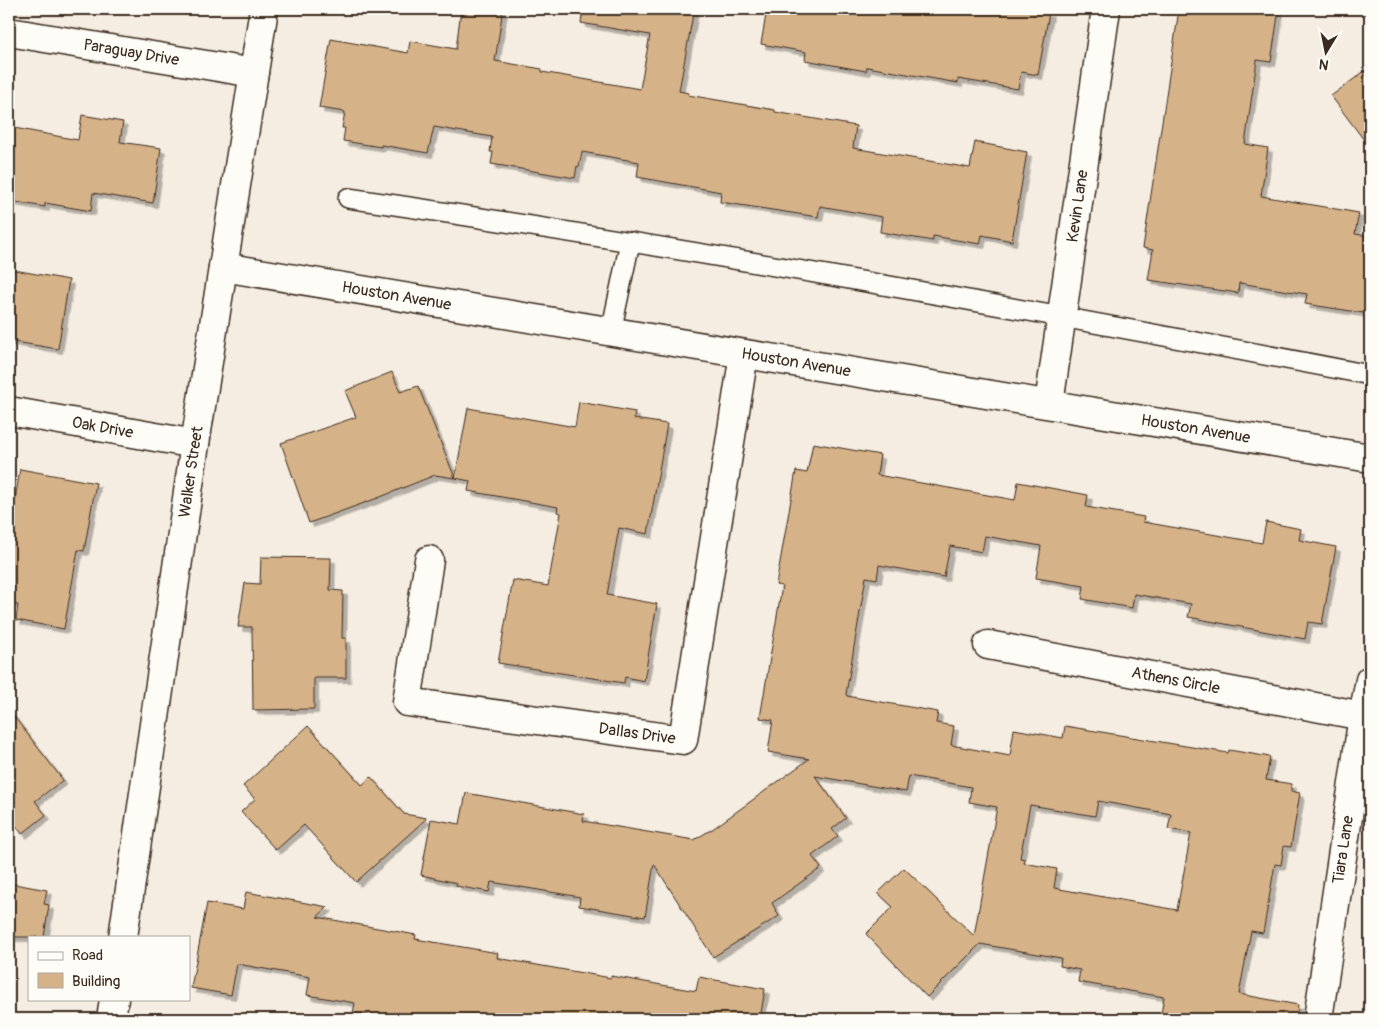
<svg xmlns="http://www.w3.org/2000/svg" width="1379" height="1028" font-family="Pangolin,sans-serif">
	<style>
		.building { fill: #d6b288; stroke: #3b2a1e; fill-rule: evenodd; filter: url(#shadow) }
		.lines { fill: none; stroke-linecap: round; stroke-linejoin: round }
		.lane-casing { stroke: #3b2a1e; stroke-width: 22 }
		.street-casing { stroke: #3b2a1e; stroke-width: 31 }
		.secondary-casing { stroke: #3b2a1e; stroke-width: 31 }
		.lane { stroke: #fdfcf7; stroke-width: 19 }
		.street { stroke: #fdfcf7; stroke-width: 28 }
		.secondary { stroke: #fdfcf7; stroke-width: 28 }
		.labels { text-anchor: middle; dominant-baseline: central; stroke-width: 4; stroke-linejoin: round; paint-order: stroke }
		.street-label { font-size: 16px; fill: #3b2a1e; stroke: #fdfcf7 }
	</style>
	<defs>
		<filter id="shadow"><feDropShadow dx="4.5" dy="4.5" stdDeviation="0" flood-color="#0004"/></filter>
	</defs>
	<rect width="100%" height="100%" fill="#f5ede1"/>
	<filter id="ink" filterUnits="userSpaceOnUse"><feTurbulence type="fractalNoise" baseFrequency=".02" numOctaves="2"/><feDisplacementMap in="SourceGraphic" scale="10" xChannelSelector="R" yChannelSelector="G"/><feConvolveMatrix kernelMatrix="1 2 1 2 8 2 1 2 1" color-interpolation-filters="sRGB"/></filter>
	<g filter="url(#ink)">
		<g class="building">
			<path d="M 461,9 L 503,9 L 495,61 L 542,69 L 542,72 L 640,89 L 650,35 L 581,23 L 583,9 L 694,9 L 679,91 L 689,93 L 688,95 L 775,110 L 775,112 L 856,126 L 853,148 L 970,168 L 975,142 L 1027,152 L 1012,241 L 982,235 L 980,244 L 933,236 L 933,241 L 880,232 L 882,217 L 820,206 L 818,217 L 720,202 L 721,192 L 637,177 L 639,162 L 582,152 L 579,167 L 577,166 L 575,178 L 491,164 L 493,152 L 490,152 L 492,137 L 434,127 L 428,153 L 381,145 L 381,147 L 343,141 L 345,128 L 342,128 L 345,112 L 319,108 L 331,39 L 408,53 L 410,41 L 456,49 Z"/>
			<path d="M 767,9 L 1024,9 L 1049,13 L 1038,75 L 1021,72 L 1018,89 L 958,79 L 958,83 L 867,67 L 866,71 L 805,60 L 806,52 L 761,44 Z"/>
			<path d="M 1179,9 L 1279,9 L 1271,62 L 1257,60 L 1245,144 L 1268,148 L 1261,196 L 1359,213 L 1355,234 L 1370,236 L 1370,314 L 1305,304 L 1307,294 L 1239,283 L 1238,293 L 1148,280 L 1153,250 L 1143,248 Z"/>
			<path d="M 1370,67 L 1370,148 L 1331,96 Z"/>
			<path d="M 82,115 L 123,122 L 120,142 L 161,148 L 153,203 L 93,193 L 91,211 L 45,203 L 45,207 L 10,201 L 13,181 L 9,180 L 9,127 L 78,140 Z"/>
			<path d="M 9,269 L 69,280 L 58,349 L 9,341 Z"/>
			<path d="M 392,372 L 400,392 L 418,386 L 455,478 L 435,475 L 378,498 L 309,523 L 281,443 L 356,417 L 345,391 Z"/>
			<path d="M 579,402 L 635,412 L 634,419 L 667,424 L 648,534 L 619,528 L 607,595 L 657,604 L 644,681 L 625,677 L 624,683 L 498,663 L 513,580 L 548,586 L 561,513 L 557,512 L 558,507 L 468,491 L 470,481 L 455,478 L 468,408 L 575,427 Z"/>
			<path d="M 813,443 L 880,455 L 877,475 L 1015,500 L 1018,482 L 1088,495 L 1086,507 L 1144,517 L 1143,522 L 1262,543 L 1266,522 L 1301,529 L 1299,540 L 1336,547 L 1322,624 L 1308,622 L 1305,639 L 1188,617 L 1191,604 L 1134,594 L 1132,608 L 1082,599 L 1084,586 L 1036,578 L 1041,546 L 985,536 L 982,552 L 950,546 L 944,577 L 879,565 L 877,579 L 866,577 L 846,694 L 847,696 L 938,712 L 936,723 L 954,726 L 951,745 L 1010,756 L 1014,729 L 1063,738 L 1065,726 L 1228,753 L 1229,750 L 1270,757 L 1266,780 L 1292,784 L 1291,791 L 1300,793 L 1291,847 L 1284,846 L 1281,865 L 1275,864 L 1263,933 L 1251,931 L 1239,994 L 1298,1005 L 1296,1019 L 1160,1019 L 1164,997 L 1078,982 L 1080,970 L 1060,966 L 1061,958 L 980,944 L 927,997 L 866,934 L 893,907 L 878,893 L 904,868 L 974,936 L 997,807 L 969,802 L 971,787 L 909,776 L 906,792 L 815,776 L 846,818 L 832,829 L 838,836 L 812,856 L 821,868 L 772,903 L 779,916 L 713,957 L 654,864 L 645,917 L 579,906 L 580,897 L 491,882 L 489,892 L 456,886 L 457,883 L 421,875 L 431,819 L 460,824 L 466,793 L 584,814 L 583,821 L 694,840 L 714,828 L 809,759 L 768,752 L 773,720 L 760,718 L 782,586 L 776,585 L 796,471 L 807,473 ZM 1098,801 L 1171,814 L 1168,829 L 1191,833 L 1177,910 L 1054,888 L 1057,869 L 1024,863 L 1025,859 L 1020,858 L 1030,805 L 1095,816 Z"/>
			<path d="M 20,469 L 96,483 L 84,551 L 78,550 L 64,629 L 16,620 L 18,605 L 9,603 L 9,499 L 15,500 Z"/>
			<path d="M 261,557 L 331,558 L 330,590 L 343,591 L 342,638 L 346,638 L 346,678 L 314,678 L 314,709 L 253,710 L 252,627 L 238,627 L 245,583 L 260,584 Z"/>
			<path d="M 9,710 L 63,780 L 35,801 L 46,815 L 22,834 L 12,820 L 9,822 Z"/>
			<path d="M 308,726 L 362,785 L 371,777 L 404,814 L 427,818 L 356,882 L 304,825 L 276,850 L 241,812 L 255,799 L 243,786 Z"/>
			<path d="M 9,883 L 47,890 L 44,904 L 49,905 L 44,937 L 9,937 Z"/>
			<path d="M 246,892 L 328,907 L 317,917 L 416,935 L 415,939 L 498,953 L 497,958 L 611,978 L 611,976 L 696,991 L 699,977 L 765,989 L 760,1019 L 541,1019 L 511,1014 L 510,1019 L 390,1019 L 353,1013 L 355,1003 L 307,995 L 310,977 L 237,964 L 231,995 L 191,988 L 207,903 L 243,909 Z"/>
		</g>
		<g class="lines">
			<defs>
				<g id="lane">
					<path d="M 348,198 C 690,248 1031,310 1370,375"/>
					<path d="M 611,332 L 630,242"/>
				</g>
				<g id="street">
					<path id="s1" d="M 9,32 L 254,73"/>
					<path id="s2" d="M 1049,404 L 1106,9"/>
					<path id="s3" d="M 9,411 L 195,444"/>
					<path id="s4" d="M 429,560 L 407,702 L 683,740 L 744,354"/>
					<path id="s5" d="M 988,645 L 1363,716"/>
					<path id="s6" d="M 1318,1019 L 1363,716 L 1370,680"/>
				</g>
				<g id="secondary">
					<path id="s7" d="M 223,267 L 1370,458"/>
					<path id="s8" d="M 123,937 L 195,444 L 264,9"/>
					<path d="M 111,1019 L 114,999"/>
				</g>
			</defs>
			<use href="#lane" class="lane-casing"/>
			<use href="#street" class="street-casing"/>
			<use href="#secondary" class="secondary-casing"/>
			<use href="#lane" class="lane"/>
			<use href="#street" class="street"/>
			<use href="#secondary" class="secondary"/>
		</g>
	</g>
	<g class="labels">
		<g class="street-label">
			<text stroke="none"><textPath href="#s1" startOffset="124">Paraguay Drive</textPath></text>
			<text stroke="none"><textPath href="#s2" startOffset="200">Kevin Lane</textPath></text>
			<text stroke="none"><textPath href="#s7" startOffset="176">Houston Avenue</textPath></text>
			<text stroke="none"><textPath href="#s7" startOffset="581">Houston Avenue</textPath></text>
			<text stroke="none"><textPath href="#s3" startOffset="95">Oak Drive</textPath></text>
			<text stroke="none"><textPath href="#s7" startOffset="986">Houston Avenue</textPath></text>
			<text stroke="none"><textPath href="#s8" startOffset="470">Walker Street</textPath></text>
			<text stroke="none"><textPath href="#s5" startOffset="191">Athens Circle</textPath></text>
			<text stroke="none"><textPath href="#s4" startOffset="376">Dallas Drive</textPath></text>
			<text stroke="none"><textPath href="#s6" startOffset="171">Tiara Lane</textPath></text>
		</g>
	</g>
	<rect width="1379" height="1028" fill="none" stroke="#fdfcf7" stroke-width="30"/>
	<rect x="15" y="15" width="1349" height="998" fill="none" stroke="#3b2a1e" stroke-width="2" filter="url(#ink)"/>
	<rect x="28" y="936" width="162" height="65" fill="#fdfcf7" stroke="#afa8a0"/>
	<rect x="38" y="952" width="25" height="8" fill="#fdfcf7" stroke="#afa8a0"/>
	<text x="72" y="960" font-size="15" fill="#3b2a1e">Road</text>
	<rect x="38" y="973" width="25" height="15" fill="#d6b288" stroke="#afa8a0"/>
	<text x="72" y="986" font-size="15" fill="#3b2a1e">Building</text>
	<g transform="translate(1326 52) rotate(190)" stroke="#fdfcf7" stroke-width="4" paint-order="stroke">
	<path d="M0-4L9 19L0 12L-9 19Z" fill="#3b2a1e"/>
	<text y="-8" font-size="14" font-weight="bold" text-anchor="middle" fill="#3b2a1e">N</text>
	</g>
</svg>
